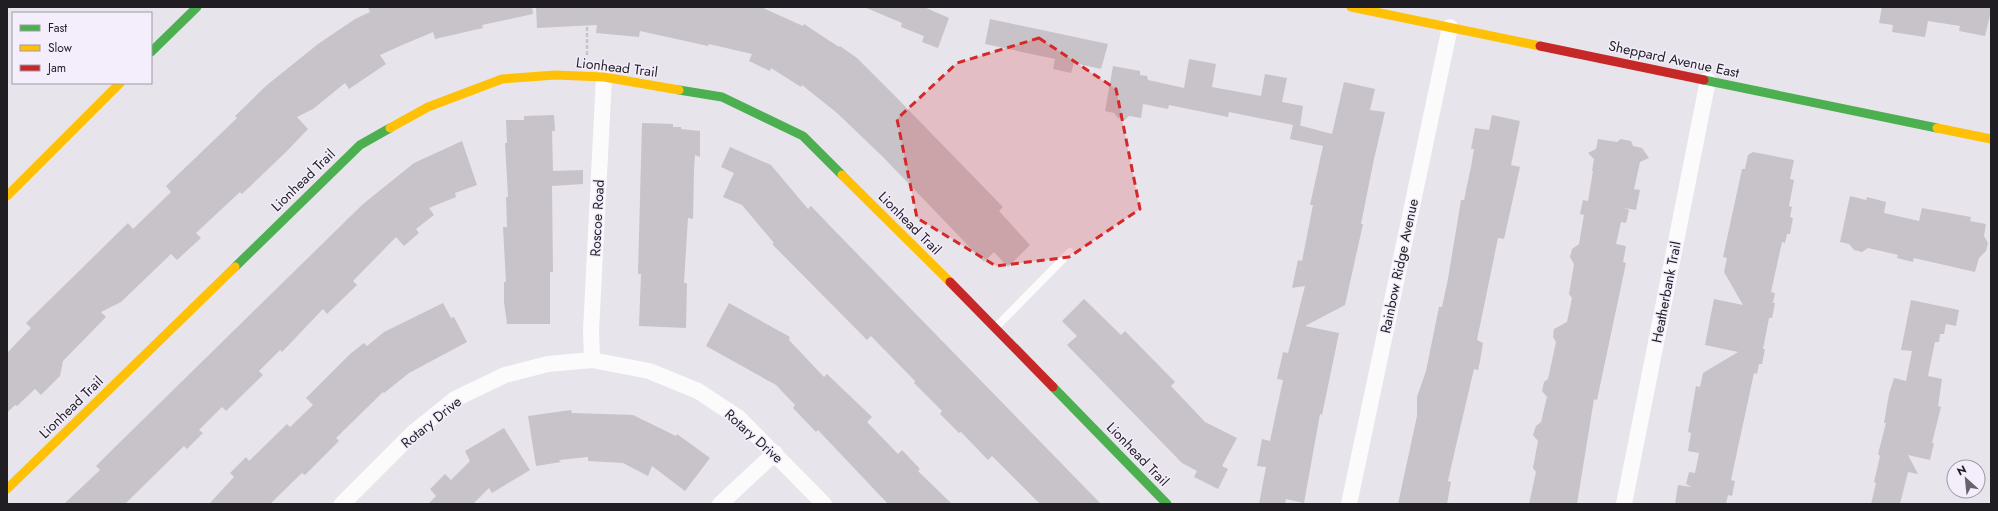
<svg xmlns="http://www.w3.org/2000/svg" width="1998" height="511" font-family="Jost,sans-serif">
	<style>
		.building { fill: #c7c3c9 }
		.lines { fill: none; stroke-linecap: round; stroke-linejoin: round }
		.path { stroke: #c5c4c8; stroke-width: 2.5; stroke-dasharray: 4 2; stroke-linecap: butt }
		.lane { stroke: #fbfbfc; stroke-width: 8 }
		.street { stroke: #fbfbfc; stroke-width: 16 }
		.fast { stroke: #4caf50; stroke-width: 9 }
		.slow { stroke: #ffc107; stroke-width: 9 }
		.jam { stroke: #c62828; stroke-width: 9 }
		.marked { fill: #d62828; fill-opacity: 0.2; stroke: #d62828; stroke-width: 3; stroke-dasharray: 8 5; stroke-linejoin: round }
		.labels { text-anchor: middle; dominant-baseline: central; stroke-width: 3; stroke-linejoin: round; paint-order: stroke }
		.street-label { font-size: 14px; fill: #201e23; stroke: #f4edfc }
	</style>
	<rect width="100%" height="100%" fill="#e7e4ec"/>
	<g class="building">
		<path d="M 368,7 L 532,7 L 533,14 L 482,25 L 483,28 L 435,39 L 433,32 L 400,46 L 380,55 L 386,64 L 349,89 L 345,83 L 313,109 L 297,117 L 308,129 L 286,152 L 242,194 L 240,192 L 196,233 L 201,238 L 177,260 L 171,254 L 121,302 L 101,312 L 106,317 L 63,361 L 60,376 L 41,395 L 35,389 L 17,406 L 15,405 L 7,413 L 7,353 L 31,328 L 26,323 L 128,223 L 133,229 L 171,192 L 166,186 L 237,118 L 235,116 L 267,85 L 318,44 L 355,19 L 370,12 Z"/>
		<path d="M 536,7 L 761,7 L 803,26 L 804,24 L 839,47 L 840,46 L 857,58 L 893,94 L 1003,207 L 999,211 L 1030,245 L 1008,267 L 994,252 L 984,262 L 883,157 L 837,113 L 802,85 L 801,87 L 771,68 L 770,71 L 749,61 L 752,54 L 709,44 L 708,46 L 640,31 L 639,37 L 596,33 L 597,25 L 537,28 Z"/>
		<path d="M 864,7 L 924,7 L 949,18 L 938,48 L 922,42 L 924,36 L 901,27 L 902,23 Z"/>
		<path d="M 1882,7 L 1991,7 L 1991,11 L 1985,36 L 1959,31 L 1960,26 L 1928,21 L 1925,37 L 1892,32 L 1893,25 L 1879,23 Z"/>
		<path d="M 990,19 L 1108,44 L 1101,69 L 1074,63 L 1071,73 L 1053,69 L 1055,59 L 985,44 Z"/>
		<path d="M 1189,59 L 1216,64 L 1212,87 L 1261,96 L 1265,74 L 1287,78 L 1282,102 L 1303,106 L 1300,126 L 1298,125 L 1332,134 L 1344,82 L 1375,89 L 1370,110 L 1385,112 L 1374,159 L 1361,224 L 1363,224 L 1345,305 L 1305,326 L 1339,333 L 1322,415 L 1320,414 L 1304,503 L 1286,499 L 1285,504 L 1259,504 L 1266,467 L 1257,466 L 1262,439 L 1270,441 L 1283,380 L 1277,379 L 1283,352 L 1288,353 L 1305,286 L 1292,288 L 1298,260 L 1302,261 L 1313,205 L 1310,205 L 1323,146 L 1290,139 L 1293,125 L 1229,112 L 1228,117 L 1169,105 L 1168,109 L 1143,104 L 1141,118 L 1129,116 L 1125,120 L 1118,118 L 1114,113 L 1105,111 L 1113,66 L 1140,71 L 1140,75 L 1147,76 L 1148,80 L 1184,88 Z"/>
		<path d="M 554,115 L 555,131 L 552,131 L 553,171 L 583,170 L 583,184 L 552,186 L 553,272 L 550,272 L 550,324 L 507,324 L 504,302 L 504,282 L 506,282 L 503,227 L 507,227 L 506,197 L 508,197 L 505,143 L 507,143 L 506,120 L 524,120 L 524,116 Z"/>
		<path d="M 1492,115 L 1520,121 L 1511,165 L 1520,167 L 1504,239 L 1498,238 L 1477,340 L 1483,343 L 1480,361 L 1478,370 L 1474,369 L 1458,437 L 1448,481 L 1451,482 L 1447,504 L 1398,504 L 1417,416 L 1417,397 L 1426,371 L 1439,307 L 1442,307 L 1448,279 L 1461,200 L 1464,200 L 1471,167 L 1474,149 L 1471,149 L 1475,128 L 1489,130 Z"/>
		<path d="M 642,123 L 673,124 L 673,127 L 681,127 L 681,129 L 700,131 L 700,157 L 695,155 L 694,169 L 693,219 L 688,218 L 685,266 L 684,283 L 687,283 L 686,328 L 639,326 L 641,274 L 638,274 Z"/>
		<path d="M 1598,139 L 1617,142 L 1621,139 L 1631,141 L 1633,146 L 1642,148 L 1649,158 L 1640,162 L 1634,189 L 1640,190 L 1636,210 L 1624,208 L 1629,210 L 1626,223 L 1621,222 L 1616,244 L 1626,246 L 1623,262 L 1626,263 L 1597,400 L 1594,399 L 1577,504 L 1529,504 L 1536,472 L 1533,468 L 1538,441 L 1533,435 L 1536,426 L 1541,422 L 1547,397 L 1542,391 L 1544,382 L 1548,379 L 1556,342 L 1553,337 L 1554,329 L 1567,322 L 1572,298 L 1569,294 L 1574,264 L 1570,257 L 1572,249 L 1579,244 L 1584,215 L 1580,214 L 1583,200 L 1588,201 L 1593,171 L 1592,171 L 1594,159 L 1588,153 L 1596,149 Z"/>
		<path d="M 462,141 L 477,185 L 455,193 L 456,197 L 429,208 L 434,215 L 416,229 L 419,233 L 404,246 L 396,237 L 353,281 L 357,285 L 327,314 L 323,309 L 282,352 L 280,350 L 259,371 L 263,375 L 226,411 L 222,407 L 199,430 L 203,433 L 187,449 L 184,446 L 125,504 L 64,504 L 100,470 L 96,466 L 113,449 L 363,204 L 414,163 Z"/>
		<path d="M 730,147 L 771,165 L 808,209 L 811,206 L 834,230 L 1101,504 L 1040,504 L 992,456 L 988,460 L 961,432 L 959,433 L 940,414 L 942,411 L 914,383 L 915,381 L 871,336 L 867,340 L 772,244 L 774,243 L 742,205 L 723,197 L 734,173 L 721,167 Z"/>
		<path d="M 1753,152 L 1794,160 L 1790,179 L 1794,180 L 1789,206 L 1792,207 L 1790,217 L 1793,218 L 1790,234 L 1787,234 L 1785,243 L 1782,242 L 1771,292 L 1775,293 L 1773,303 L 1775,303 L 1772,318 L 1769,318 L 1763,349 L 1765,349 L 1762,364 L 1759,364 L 1757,374 L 1754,373 L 1731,480 L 1735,481 L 1732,496 L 1728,495 L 1726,504 L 1675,504 L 1678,485 L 1692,487 L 1686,484 L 1689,472 L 1695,473 L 1699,453 L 1688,451 L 1691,433 L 1688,432 L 1696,386 L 1700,387 L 1703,373 L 1738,352 L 1705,345 L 1714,299 L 1743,305 L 1724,272 L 1727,258 L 1723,257 L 1742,169 L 1745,169 L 1748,155 Z"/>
		<path d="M 1850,196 L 1866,200 L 1867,197 L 1886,202 L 1884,213 L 1919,221 L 1922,208 L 1971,217 L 1970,221 L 1986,224 L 1984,236 L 1988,243 L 1986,251 L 1979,258 L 1975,272 L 1914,258 L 1913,262 L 1897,258 L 1898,255 L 1868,248 L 1862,252 L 1854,250 L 1849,244 L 1840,242 Z"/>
		<path d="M 1084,299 L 1121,335 L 1125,331 L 1175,382 L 1171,386 L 1205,422 L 1237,438 L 1222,466 L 1228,469 L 1218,489 L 1194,477 L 1197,471 L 1182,463 L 1067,345 L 1077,336 L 1062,321 Z"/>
		<path d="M 1911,300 L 1959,310 L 1956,326 L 1946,324 L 1944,334 L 1940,334 L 1939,342 L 1935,342 L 1928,376 L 1942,379 L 1938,406 L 1941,407 L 1932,443 L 1934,443 L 1930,460 L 1908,455 L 1918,474 L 1908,472 L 1900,504 L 1871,504 L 1876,483 L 1874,482 L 1880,456 L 1878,454 L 1886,423 L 1884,423 L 1889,394 L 1894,378 L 1906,381 L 1912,351 L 1901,350 Z"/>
		<path d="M 443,303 L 451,318 L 454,317 L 467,342 L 409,373 L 384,393 L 383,392 L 336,438 L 339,441 L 305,475 L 302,473 L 270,504 L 209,504 L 234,477 L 230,473 L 246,457 L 249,461 L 287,424 L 290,427 L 313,405 L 306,398 L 350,354 L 364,343 L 367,346 L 384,332 Z"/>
		<path d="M 729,303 L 790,337 L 789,340 L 824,377 L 827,374 L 872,417 L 867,422 L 898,454 L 902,450 L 920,469 L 918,471 L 952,504 L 888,504 L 818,430 L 816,432 L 793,408 L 795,405 L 776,385 L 706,346 Z"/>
		<path d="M 571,410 L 572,413 L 633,415 L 676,436 L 677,434 L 710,458 L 685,491 L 652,466 L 648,476 L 623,463 L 588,461 L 588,457 L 559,460 L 561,462 L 536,466 L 528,416 Z"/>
		<path d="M 504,428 L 530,470 L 492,493 L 489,488 L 473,504 L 428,504 L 436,496 L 430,489 L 445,474 L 451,480 L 470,461 L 465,451 Z"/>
	</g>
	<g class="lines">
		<path class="path" d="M 587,55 L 587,7"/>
		<path class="lane" d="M 996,327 L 1070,252"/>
		<g class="street">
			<path d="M 592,360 L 591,331 L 604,77"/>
			<path d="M 342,504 L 414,432 L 455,399 L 505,375 L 548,364 L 592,360 L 649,371 L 698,391 L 739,418 L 824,504"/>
			<path d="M 720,504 L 775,453"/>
			<path d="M 1349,504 L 1450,27"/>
			<path d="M 1624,504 L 1708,80"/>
		</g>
		<g class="fast">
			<path d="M 151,52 L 197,7"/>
			<path d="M 1704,80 L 1937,128"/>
			<path d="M 679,90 L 722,97 L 803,136 L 842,175"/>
			<path d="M 235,267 L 360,145 L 390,128"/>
			<path d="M 1053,387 L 1167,504"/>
		</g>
		<g class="slow">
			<path d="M 1351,7 L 1540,46"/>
			<path d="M 390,128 L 428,107 L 502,79 L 555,75 L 604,77 L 679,90"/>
			<path d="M 1937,128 L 1991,139"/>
			<path d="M 842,175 L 950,282"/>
			<path d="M 7,196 L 120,83"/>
			<path d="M 7,489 L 235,267"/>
		</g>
		<g class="jam">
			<path d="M 1540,46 L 1704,80"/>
			<path d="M 950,282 L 1053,387"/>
		</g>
	</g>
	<path class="marked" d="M 1039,38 L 1116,89 L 1140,209 L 1069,257 L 996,266 L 917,218 L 897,119 L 957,63 Z"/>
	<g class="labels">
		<g class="street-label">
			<text transform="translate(1674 59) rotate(12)">Sheppard Avenue East</text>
			<text transform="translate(617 67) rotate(7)">Lionhead Trail</text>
			<text transform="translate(303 180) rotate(-44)">Lionhead Trail</text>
			<text transform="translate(597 218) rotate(-87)">Roscoe Road</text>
			<text transform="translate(910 223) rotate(45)">Lionhead Trail</text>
			<text transform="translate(1399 266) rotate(-78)">Rainbow Ridge Avenue</text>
			<text transform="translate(1666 292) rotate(-79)">Heatherbank Trail</text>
			<text transform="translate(71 407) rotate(-44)">Lionhead Trail</text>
			<text transform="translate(431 422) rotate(-39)">Rotary Drive</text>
			<text transform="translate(754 436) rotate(42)">Rotary Drive</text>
			<text transform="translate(1138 454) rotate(46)">Lionhead Trail</text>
		</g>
	</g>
	<rect width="1998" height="511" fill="none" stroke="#201e23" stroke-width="16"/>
	<rect x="12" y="12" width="140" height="72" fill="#f4edfc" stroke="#9f9aa5"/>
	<rect x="20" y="25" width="20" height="6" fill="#4caf50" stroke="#9f9aa5"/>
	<text x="48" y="32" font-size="12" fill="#201e23">Fast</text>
	<rect x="20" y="45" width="20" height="6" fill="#ffc107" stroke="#9f9aa5"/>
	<text x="48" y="52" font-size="12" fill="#201e23">Slow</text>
	<rect x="20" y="65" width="20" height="6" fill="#c62828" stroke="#9f9aa5"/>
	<text x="48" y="72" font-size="12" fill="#201e23">Jam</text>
	<g transform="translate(1966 479) rotate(333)"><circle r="19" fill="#f4edfc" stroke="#9f9aa5"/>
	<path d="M0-3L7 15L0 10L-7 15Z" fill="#666369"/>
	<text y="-6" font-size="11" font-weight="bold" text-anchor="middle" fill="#201e23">N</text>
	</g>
</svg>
